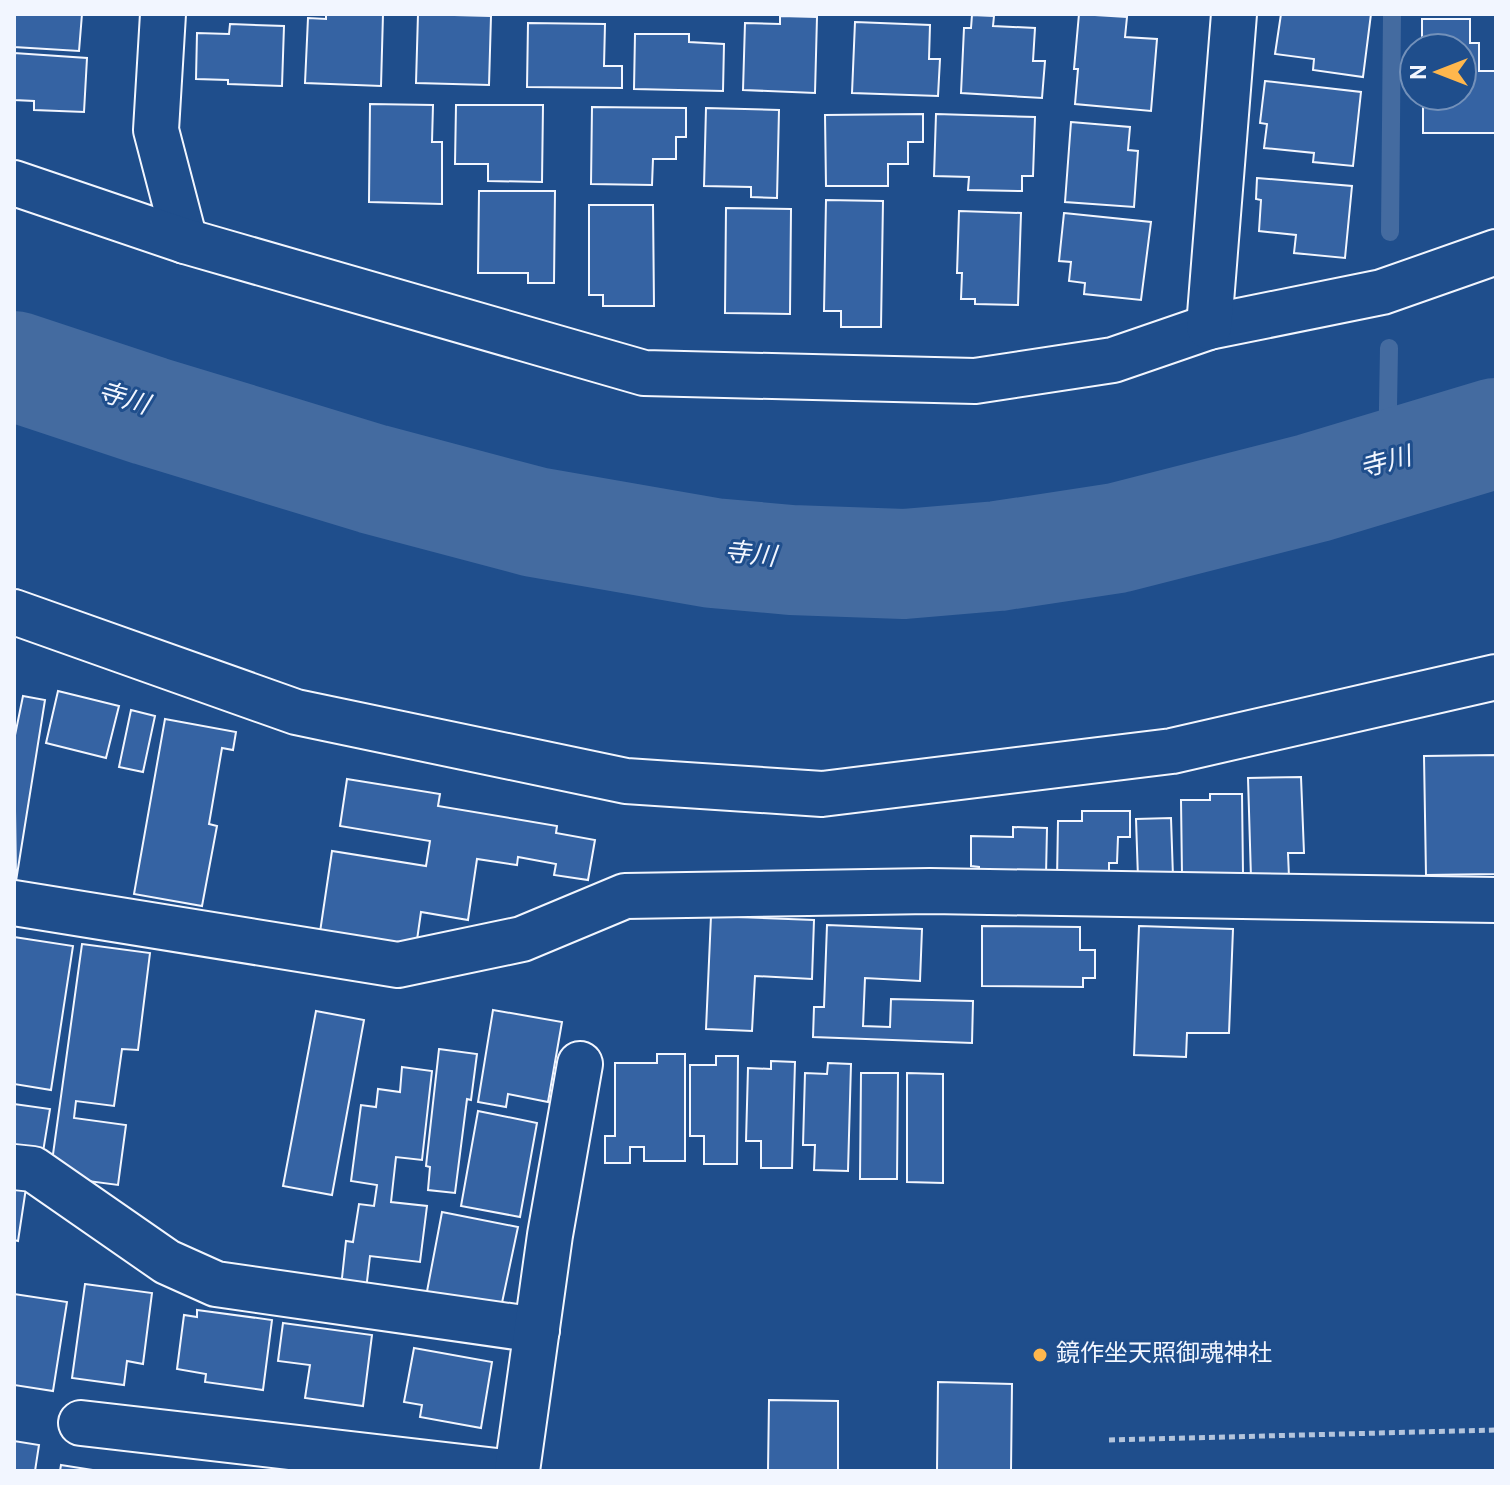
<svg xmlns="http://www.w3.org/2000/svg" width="1510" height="1485" font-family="Overpass,'Noto Sans JP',sans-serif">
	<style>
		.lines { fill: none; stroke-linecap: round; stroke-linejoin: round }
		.stream { stroke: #446ba0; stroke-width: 18 }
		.river { stroke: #446ba0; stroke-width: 110 }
		.building { fill: #3563a3; stroke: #f2f6ff; stroke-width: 2 }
		.minor-casing { stroke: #f2f6ff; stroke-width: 48 }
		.path { stroke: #b3c4dc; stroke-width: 5; stroke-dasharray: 6 4; stroke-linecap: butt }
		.minor { stroke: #1f4e8c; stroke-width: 44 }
		.poi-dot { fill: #ffb74d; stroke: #1f4e8c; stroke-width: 3 }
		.labels { text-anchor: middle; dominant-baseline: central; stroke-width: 6; stroke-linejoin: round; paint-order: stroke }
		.poi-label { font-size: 24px; fill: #f2f6ff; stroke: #1f4e8c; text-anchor: start }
		.water-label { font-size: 26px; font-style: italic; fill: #f2f6ff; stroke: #1f4e8c }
	</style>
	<rect width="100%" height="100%" fill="#1f4e8c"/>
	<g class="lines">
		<g class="stream">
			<path d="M 1390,232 L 1392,14"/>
			<path d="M 1387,466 L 1389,348"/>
		</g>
		<path class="river" d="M 14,366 L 150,411 L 373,479 L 535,522 L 713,553 L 791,560 L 904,564 L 998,556 L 1117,538 L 1313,488 L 1496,433"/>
	</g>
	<g class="building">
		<path d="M 14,14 L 82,14 L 79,51 L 14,47 Z"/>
		<path d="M 326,14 L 383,14 L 381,86 L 305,83 L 308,18 L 326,19 Z"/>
		<path d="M 418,14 L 491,16 L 489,85 L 416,83 Z"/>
		<path d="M 1079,14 L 1127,17 L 1125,37 L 1157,39 L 1151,111 L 1075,104 L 1078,69 L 1074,69 Z"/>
		<path d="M 1281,14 L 1371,14 L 1363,77 L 1313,70 L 1314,59 L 1275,54 Z"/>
		<path d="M 972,15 L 994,16 L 993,26 L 1035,28 L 1033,61 L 1045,61 L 1042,98 L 961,93 L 964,28 L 971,28 Z"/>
		<path d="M 780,16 L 817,17 L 815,93 L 743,90 L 745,23 L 780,24 Z"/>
		<path d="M 1422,19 L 1470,19 L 1470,43 L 1479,43 L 1479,71 L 1496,71 L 1496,133 L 1423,133 L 1423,96 L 1462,96 L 1462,48 L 1422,48 Z"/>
		<path d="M 855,22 L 930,25 L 929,59 L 940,59 L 938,96 L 852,93 Z"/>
		<path d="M 528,23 L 605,24 L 604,66 L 622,66 L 622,88 L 527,87 Z"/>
		<path d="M 230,24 L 284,26 L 282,86 L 228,84 L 228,80 L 196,79 L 197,33 L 229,34 Z"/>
		<path d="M 635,34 L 689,34 L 689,42 L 724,44 L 723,91 L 634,89 Z"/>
		<path d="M 14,53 L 87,58 L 84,112 L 34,110 L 34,101 L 14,100 Z"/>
		<path d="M 1265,81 L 1361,92 L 1353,166 L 1313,162 L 1314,153 L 1264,148 L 1267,124 L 1260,123 Z"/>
		<path d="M 370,104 L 433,105 L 432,142 L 442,142 L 442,204 L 369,202 Z"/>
		<path d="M 456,105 L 543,105 L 542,182 L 488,181 L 488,164 L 455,164 Z"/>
		<path d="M 592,107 L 686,108 L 686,137 L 676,137 L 676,159 L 653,159 L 652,185 L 591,184 Z"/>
		<path d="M 706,108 L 779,110 L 777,198 L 751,197 L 751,187 L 704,186 Z"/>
		<path d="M 923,114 L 923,142 L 908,142 L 908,164 L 888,164 L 888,186 L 826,186 L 825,115 Z"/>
		<path d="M 936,114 L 1035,117 L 1033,176 L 1022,176 L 1022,191 L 968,190 L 969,177 L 934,176 Z"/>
		<path d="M 1071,122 L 1130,127 L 1128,150 L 1138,151 L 1134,207 L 1065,202 Z"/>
		<path d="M 1257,178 L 1352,186 L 1345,258 L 1294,253 L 1296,235 L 1259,231 L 1261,200 L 1256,199 Z"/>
		<path d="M 479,191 L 555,191 L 554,283 L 528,283 L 528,273 L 478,273 Z"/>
		<path d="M 826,200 L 883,201 L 881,327 L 841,327 L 841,311 L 824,311 Z"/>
		<path d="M 589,205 L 653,205 L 654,306 L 603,306 L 603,295 L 589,295 Z"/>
		<path d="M 726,208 L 791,209 L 790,314 L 725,313 Z"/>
		<path d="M 959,211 L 1021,213 L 1018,305 L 975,304 L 975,299 L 961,299 L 962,273 L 957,273 Z"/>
		<path d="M 1064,213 L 1151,222 L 1141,300 L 1084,294 L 1085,283 L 1069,281 L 1071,262 L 1059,261 Z"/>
		<path d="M 58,691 L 119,706 L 106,758 L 46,743 Z"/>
		<path d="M 23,696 L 45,700 L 16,881 L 14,740 Z"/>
		<path d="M 131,710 L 155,716 L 143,772 L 119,767 Z"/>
		<path d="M 165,719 L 236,732 L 233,750 L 222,748 L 209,824 L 217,826 L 202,906 L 134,894 Z"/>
		<path d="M 1496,755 L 1496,874 L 1426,875 L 1424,756 Z"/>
		<path d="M 1301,777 L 1304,853 L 1288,853 L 1289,877 L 1251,878 L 1248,778 Z"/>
		<path d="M 347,779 L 440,794 L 438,806 L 557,826 L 556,833 L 595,840 L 588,880 L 554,875 L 556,864 L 518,857 L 517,865 L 477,859 L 468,920 L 421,912 L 416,947 L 320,932 L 332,851 L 426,866 L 430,841 L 340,826 Z"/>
		<path d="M 1210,794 L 1242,794 L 1243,874 L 1182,875 L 1181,800 L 1210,800 Z"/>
		<path d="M 1082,811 L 1130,811 L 1130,837 L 1118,837 L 1117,863 L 1109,863 L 1109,880 L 1057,879 L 1058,821 L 1082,821 Z"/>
		<path d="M 1171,818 L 1173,877 L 1138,878 L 1136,819 Z"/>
		<path d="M 1013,827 L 1047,828 L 1046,875 L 979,875 L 979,867 L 971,866 L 971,836 L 1013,837 Z"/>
		<path d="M 711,916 L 814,920 L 812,979 L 755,976 L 752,1031 L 706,1029 Z"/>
		<path d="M 827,925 L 922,929 L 920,981 L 865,978 L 863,1026 L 890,1027 L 891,999 L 973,1001 L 972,1043 L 813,1037 L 814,1007 L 824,1007 Z"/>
		<path d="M 982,926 L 1080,927 L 1080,950 L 1095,950 L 1095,978 L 1083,978 L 1083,987 L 982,986 Z"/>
		<path d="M 1139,926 L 1233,929 L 1229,1033 L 1187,1033 L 1186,1057 L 1134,1055 Z"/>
		<path d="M 14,937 L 73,946 L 51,1090 L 14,1084 Z"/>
		<path d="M 82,944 L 150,953 L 138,1050 L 122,1049 L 114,1106 L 76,1101 L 74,1118 L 126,1125 L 118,1185 L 50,1176 Z"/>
		<path d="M 493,1010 L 562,1022 L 548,1102 L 508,1094 L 506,1107 L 478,1102 Z"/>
		<path d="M 316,1011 L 364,1020 L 332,1195 L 283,1186 Z"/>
		<path d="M 439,1049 L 477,1054 L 471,1100 L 467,1099 L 455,1193 L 428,1190 L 430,1167 L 426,1166 Z"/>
		<path d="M 657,1054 L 685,1054 L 685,1161 L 644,1161 L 644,1147 L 630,1147 L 630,1163 L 605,1163 L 605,1136 L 615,1136 L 615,1063 L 657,1063 Z"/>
		<path d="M 716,1056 L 738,1056 L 737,1164 L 704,1164 L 704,1136 L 690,1136 L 690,1065 L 716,1065 Z"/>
		<path d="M 771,1061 L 795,1062 L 792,1168 L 761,1168 L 761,1141 L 746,1141 L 748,1068 L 771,1069 Z"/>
		<path d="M 828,1063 L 851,1064 L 848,1171 L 814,1170 L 815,1145 L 803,1145 L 805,1073 L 827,1074 Z"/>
		<path d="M 402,1067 L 432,1071 L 422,1160 L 396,1157 L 391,1202 L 427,1206 L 420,1262 L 370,1256 L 366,1290 L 341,1287 L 346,1241 L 353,1242 L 359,1204 L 374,1206 L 377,1185 L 351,1181 L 361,1105 L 376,1107 L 378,1089 L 400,1092 Z"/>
		<path d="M 861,1073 L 898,1073 L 897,1179 L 860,1179 Z"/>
		<path d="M 907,1073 L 943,1074 L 943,1183 L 907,1182 Z"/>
		<path d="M 14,1104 L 50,1109 L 42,1158 L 14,1149 Z"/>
		<path d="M 478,1111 L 537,1123 L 520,1217 L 461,1206 Z"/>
		<path d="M 14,1186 L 26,1188 L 18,1241 L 14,1240 Z"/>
		<path d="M 442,1212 L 518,1227 L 499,1317 L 425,1302 Z"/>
		<path d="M 85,1284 L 152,1293 L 143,1364 L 127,1361 L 124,1385 L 72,1378 Z"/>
		<path d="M 14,1294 L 67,1302 L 53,1391 L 14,1385 Z"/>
		<path d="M 197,1310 L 272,1320 L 263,1390 L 205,1382 L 206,1374 L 177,1369 L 184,1315 L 197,1317 Z"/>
		<path d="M 283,1323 L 372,1335 L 363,1406 L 305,1398 L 310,1365 L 278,1361 Z"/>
		<path d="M 414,1348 L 492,1362 L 481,1428 L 420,1417 L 422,1405 L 404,1402 Z"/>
		<path d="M 938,1382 L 1012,1384 L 1011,1471 L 937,1471 Z"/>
		<path d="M 769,1400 L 838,1401 L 838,1471 L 768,1471 Z"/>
		<path d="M 14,1441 L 39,1445 L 35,1471 L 14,1471 Z"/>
		<path d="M 61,1465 L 99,1471 L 60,1471 Z"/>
	</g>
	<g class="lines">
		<defs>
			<g id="minor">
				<path d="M 163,14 L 156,130 L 185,241"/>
				<path d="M 14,183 L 185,241 L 644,373 L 975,381 L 1113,360 L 1209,327 L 1382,292 L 1496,252"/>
				<path d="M 1209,327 L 1234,14"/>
				<path d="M 14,612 L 296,712 L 626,781 L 822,794 L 1172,751 L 1496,677"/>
				<path d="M 14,903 L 398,965 L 522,939 L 625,896 L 930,891 L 1496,900"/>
				<path d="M 14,1167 L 33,1169 L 167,1262 L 216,1284 L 537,1330"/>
				<path d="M 81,1423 L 497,1471"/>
				<path d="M 517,1471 L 550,1235 L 580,1064"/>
			</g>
		</defs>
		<use href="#minor" class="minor-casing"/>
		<path class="path" d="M 1109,1440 L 1496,1430"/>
		<use href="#minor" class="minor"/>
	</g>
	<circle class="poi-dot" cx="1040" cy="1355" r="8"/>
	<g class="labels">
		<g class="poi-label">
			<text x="1056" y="1355">鏡作坐天照御魂神社</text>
		</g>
		<g class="water-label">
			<text transform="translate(123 400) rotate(17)">寺川</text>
			<text transform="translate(1386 464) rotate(-15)">寺川</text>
			<text transform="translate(750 556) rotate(6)">寺川</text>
		</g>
	</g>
	<rect width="1510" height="1485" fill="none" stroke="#f2f6ff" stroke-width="32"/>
	<g transform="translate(1438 72) rotate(270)"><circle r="38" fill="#1f4e8c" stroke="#7391ba" stroke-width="2"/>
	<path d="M0-6L14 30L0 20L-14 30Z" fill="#ffb74d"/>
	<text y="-12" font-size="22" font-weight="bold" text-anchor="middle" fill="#f2f6ff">N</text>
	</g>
</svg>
